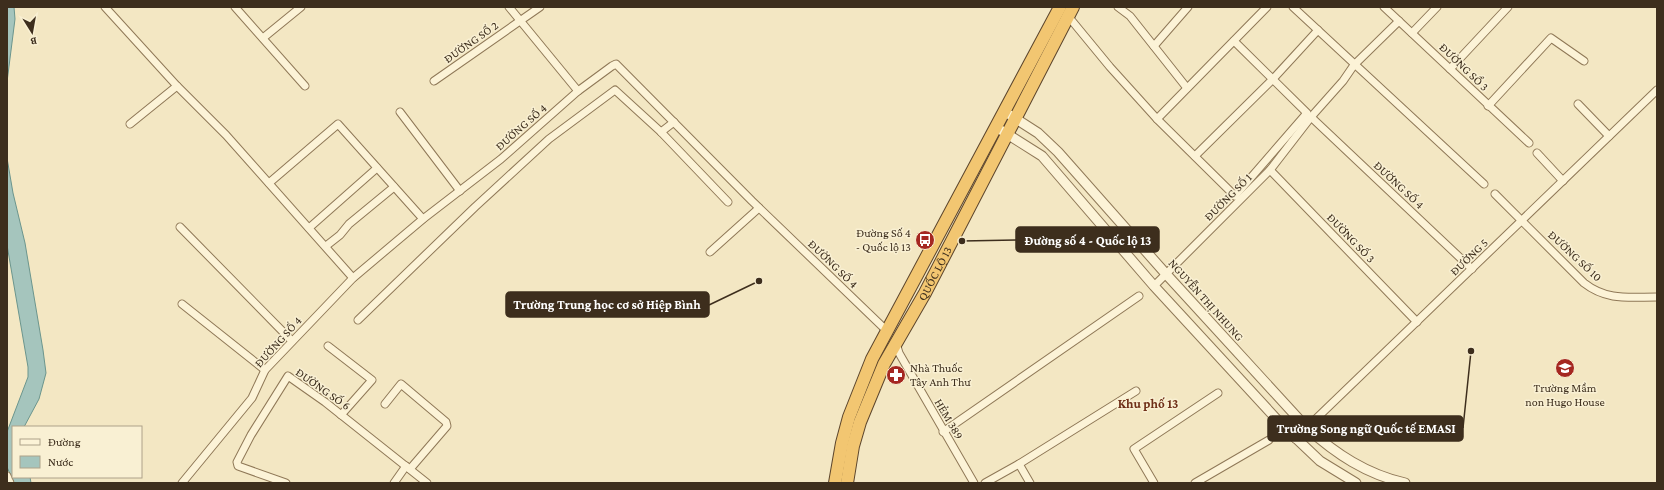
<svg xmlns="http://www.w3.org/2000/svg" width="1664" height="490" font-family="'Crimson Pro',serif">
	<style>
		.water { fill: #a5c5bd; stroke: #6b958d }
		.lines { fill: none; stroke-linecap: round; stroke-linejoin: round }
		.minor-casing { stroke: #8f7857; stroke-width: 9 }
		.tertiary-casing { stroke: #8f7857; stroke-width: 11 }
		.trunk-casing { stroke: #5c452c; stroke-width: 14 }
		.minor { stroke: #fcf3d7; stroke-width: 7 }
		.tertiary { stroke: #fcf3d7; stroke-width: 9 }
		.trunk { stroke: #f2c671; stroke-width: 12 }
		.labels { text-anchor: middle; dominant-baseline: central; stroke-width: 3; stroke-linejoin: round; paint-order: stroke }
		.street-label { font-size: 12px; fill: #3d2e1d; stroke: #f9f0d3 }
		.poi-label { font-size: 12px; fill: #3d2e1d; stroke: #f9f0d3; text-anchor: end }
		.neighbourhood-label { font-size: 13px; font-weight: bold; fill: #6f2f18; stroke: #f9f0d3 }
		.leader { fill: none; stroke: #3d2e1d; stroke-width: 1.5 }
		.callout-dot { fill: #3d2e1d; stroke: #f9f0d3; stroke-width: 1.5 }
		.callout { fill: #3d2e1d; stroke: #3d2e1d; stroke-width: 1.5 }
		.callout-label { font-size: 13px; text-anchor: middle; font-weight: bold; fill: #fff }
	</style>
	<rect width="100%" height="100%" fill="#f3e7c3"/>
	<g class="water">
		<path d="M 7,7 L 14,7 L 15,19 L 7,82 Z"/>
		<path d="M 7,158 L 13,193 L 25,243 L 43,350 L 46,373 L 39,399 L 24,427 L 13,427 L 13,477 L 30,477 L 31,483 L 14,483 L 7,467 L 7,432 L 28,377 L 28,367 L 7,245 Z"/>
	</g>
	<g class="lines">
		<defs>
			<g id="minor">
				<path d="M 105,7 L 177,86 L 226,135 L 353,278"/>
				<path d="M 235,7 L 305,86"/>
				<path d="M 509,7 L 578,91"/>
				<path d="M 1118,7 L 1130,16 L 1187,88"/>
				<path d="M 1293,7 L 1484,184"/>
				<path d="M 1384,7 L 1529,143"/>
				<path d="M 1068,16 L 1110,67 L 1157,119 L 1235,196 L 1307,113 L 1234,41"/>
				<path d="M 1412,33 L 1437,7"/>
				<path d="M 263,38 L 301,7"/>
				<path d="M 1154,46 L 1188,7"/>
				<path d="M 1450,69 L 1508,7"/>
				<path d="M 434,81 L 540,7"/>
				<path d="M 1578,104 L 1609,136"/>
				<path d="M 1488,106 L 1551,38 L 1584,61"/>
				<path d="M 400,112 L 460,191"/>
				<path d="M 1311,117 L 1472,269"/>
				<path d="M 1157,119 L 1267,7"/>
				<path d="M 130,124 L 177,86"/>
				<path d="M 661,132 L 674,122"/>
				<path d="M 1537,153 L 1563,181"/>
				<path d="M 1195,156 L 1273,79 L 1318,30"/>
				<path d="M 1270,170 L 1417,322"/>
				<path d="M 269,183 L 338,124 L 423,219"/>
				<path d="M 1495,194 L 1584,283 C 1607,301 1629,297 1657,297"/>
				<path d="M 180,227 L 292,341"/>
				<path d="M 309,228 L 377,168"/>
				<path d="M 326,246 L 340,235 L 349,224 L 394,187"/>
				<path d="M 710,252 L 759,208"/>
				<path d="M 1154,286 L 1270,170 L 1311,117 L 1343,81 L 1354,65 L 1399,21"/>
				<path d="M 182,304 L 265,370"/>
				<path d="M 358,320 L 475,207 L 549,139 L 615,90 L 661,132 L 728,202"/>
				<path d="M 896,343 L 899,353 L 974,483"/>
				<path d="M 328,346 L 372,380 L 341,415"/>
				<path d="M 385,404 L 401,384 L 446,422 L 447,426 L 410,469"/>
				<path d="M 943,432 L 1139,296"/>
				<path d="M 1295,439 L 1657,90"/>
				<path d="M 1019,464 L 1030,483"/>
				<path d="M 7,476 L 10,483"/>
				<path d="M 182,483 L 252,398 L 265,370 L 353,278 L 423,219 L 501,159 L 578,91 L 612,66 L 616,64 L 752,201 L 887,331"/>
				<path d="M 286,483 L 238,466 L 237,462 L 251,435 L 288,376 L 325,402 L 427,483"/>
				<path d="M 394,483 L 406,466"/>
				<path d="M 985,483 L 1019,464 L 1136,391"/>
				<path d="M 1154,483 L 1134,449 L 1218,393"/>
				<path d="M 1195,483 L 1269,440"/>
			</g>
			<g id="tertiary">
				<path d="M 1010,115 L 1038,133 L 1058,152 L 1166,274 L 1307,428 C 1336,454 1366,474 1405,483"/>
				<path d="M 996,127 L 1042,156 L 1154,286 L 1281,424 L 1320,461 L 1356,483"/>
			</g>
			<g id="trunk">
				<path d="M 835,483 L 842,443 L 849,417 L 872,359 L 1060,7"/>
				<path id="s1" d="M 847,483 L 853,446 L 860,422 L 884,364 L 925,293 L 1073,7"/>
			</g>
		</defs>
		<use href="#minor" class="minor-casing"/>
		<use href="#tertiary" class="tertiary-casing"/>
		<use href="#trunk" class="trunk-casing"/>
		<use href="#minor" class="minor"/>
		<use href="#tertiary" class="tertiary"/>
		<use href="#trunk" class="trunk"/>
	</g>
	<defs>
		<symbol id="bus-disc" viewBox="-11 -11 22 22"><circle r="9.5" fill="#a52721" stroke="#f9f0d3"/><path d="M-5-6H5V4H4V6H2V4H-2V6H-4V4H-5ZM-3.5-4V0h7V-4ZM-3.5 1.2v1.5H-2V1.2ZM2 1.2v1.5H3.5V1.2Z" fill="#fff"/></symbol>
		<symbol id="school-disc" viewBox="-11 -11 22 22"><circle r="9.5" fill="#a52721" stroke="#f9f0d3"/><path d="M0-5L7-2L0 1L-7-2ZM-4 1L0 2.5L4 1V4Q0 6-4 4Z" fill="#fff"/></symbol>
		<symbol id="pharmacy-disc" viewBox="-11 -11 22 22"><circle r="9.5" fill="#a52721" stroke="#f9f0d3"/><path d="M-2-6h4v4h4v4h-4v4h-4v-4h-4v-4h4Z" fill="#fff"/></symbol>
	</defs>
	<g fill-rule="evenodd">
		<use href="#bus-disc" x="914" y="229" width="22" height="22"/>
		<use href="#school-disc" x="1554" y="357" width="22" height="22"/>
		<use href="#pharmacy-disc" x="885" y="364" width="22" height="22"/>
	</g>
	<g class="labels">
		<g class="street-label">
			<text transform="translate(471 42) rotate(-35)">ĐƯỜNG SỐ 2</text>
			<text transform="translate(1464 67) rotate(44)">ĐƯỜNG SỔ 3</text>
			<text transform="translate(521 127) rotate(-41)">ĐƯỜNG SỐ 4</text>
			<text transform="translate(1399 185) rotate(43)">ĐƯỜNG SỐ 4</text>
			<text transform="translate(1228 197) rotate(-45)">ĐƯỜNG SỐ 1</text>
			<text transform="translate(1351 238) rotate(46)">ĐƯỜNG SỐ 3</text>
			<text transform="translate(1575 256) rotate(43)">ĐƯỜNG SỐ 10</text>
			<text transform="translate(1469 257) rotate(-44)">ĐƯỜNG 5</text>
			<text transform="translate(833 264) rotate(44)">ĐƯỜNG SỐ 4</text>
			<text stroke="none"><textPath href="#s1" startOffset="229">QUỐC LỘ 13</textPath></text>
			<text transform="translate(1206 300) rotate(48)">NGUYỄN THỊ NHUNG</text>
			<text transform="translate(278 342) rotate(-48)">ĐƯỜNG SỐ 4</text>
			<text transform="translate(323 389) rotate(35)">ĐƯỜNG SỐ 6</text>
			<text transform="translate(949 419) rotate(60)">HẺM 389</text>
		</g>
		<g class="poi-label">
			<text x="911" y="233">Đường Số 4<tspan x="911" dy="14">- Quốc lộ 13</tspan></text>
			<text x="910" y="368" text-anchor="start">Nhà Thuốc<tspan x="910" dy="14">Tây Anh Thư</tspan></text>
			<text x="1565" y="388" text-anchor="middle">Trường Mầm<tspan x="1565" dy="14">non Hugo House</tspan></text>
		</g>
		<g class="neighbourhood-label">
			<text x="1148" y="403">Khu phố 13</text>
		</g>
	</g>
	<path class="leader" d="M962 241L1016 240M759 281L709 305M1471 351L1463 428"/>
	<g class="callout-dot">
		<circle cx="962" cy="241" r="4"/>
		<circle cx="759" cy="281" r="4"/>
		<circle cx="1471" cy="351" r="4"/>
	</g>
	<g class="callout">
		<rect x="1016" y="227" width="143" height="25" rx="4"/>
		<rect x="506" y="292" width="203" height="25" rx="4"/>
		<rect x="1268" y="416" width="195" height="25" rx="4"/>
	</g>
	<g class="callout-label">
		<text x="1088" y="245">Đường số 4 - Quốc lộ 13</text>
		<text x="607" y="309">Trường Trung học cơ sở Hiệp Bình</text>
		<text x="1366" y="433">Trường Song ngữ Quốc tế EMASI</text>
	</g>
	<rect width="1664" height="490" fill="none" stroke="#3d2e1d" stroke-width="16"/>
	<rect x="12" y="426" width="130" height="52" fill="#f9f0d3" stroke="#aea28a"/>
	<rect x="20" y="439" width="20" height="6" fill="#fcf3d7" stroke="#aea28a"/>
	<text x="48" y="446" font-size="12" fill="#3d2e1d">Đường</text>
	<rect x="20" y="456" width="20" height="12" fill="#a5c5bd" stroke="#aea28a"/>
	<text x="48" y="466" font-size="12" fill="#3d2e1d">Nước</text>
	<g transform="translate(32 32) rotate(169)" stroke="#f9f0d3" stroke-width="3" paint-order="stroke">
	<path d="M0-3L7 15L0 10L-7 15Z" fill="#3d2e1d"/>
	<text y="-6" font-size="11" font-weight="bold" text-anchor="middle" fill="#3d2e1d">B</text>
	</g>
</svg>
